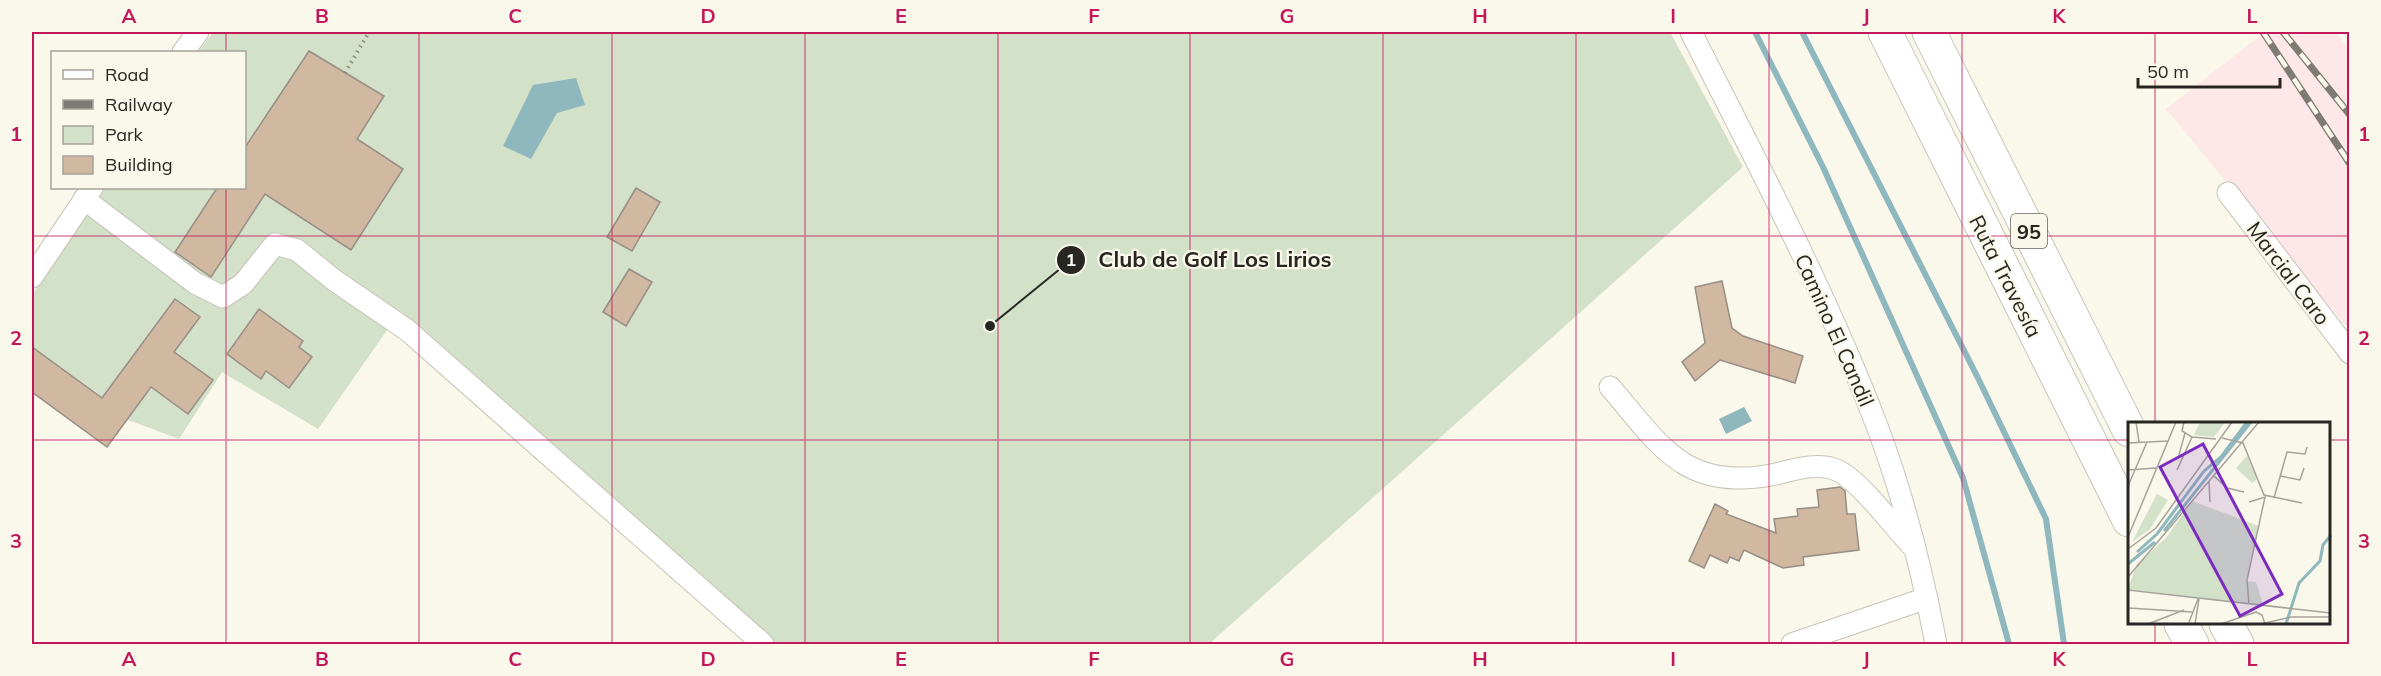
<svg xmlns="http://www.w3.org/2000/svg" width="2381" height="676" font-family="Mulish,sans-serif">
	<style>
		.industrial { fill: #fde7e8 }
		.green { fill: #d3e1c9 }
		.water { fill: #8fb7be }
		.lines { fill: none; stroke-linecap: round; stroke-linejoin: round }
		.stream { stroke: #8fb7be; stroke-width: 6 }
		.building { fill: #d1b8a0; stroke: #978e86; stroke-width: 1.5 }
		.minor-casing { stroke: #c7c4b8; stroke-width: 23 }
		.trunk-casing { stroke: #c7c4b8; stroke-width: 35 }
		.path { stroke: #8b8982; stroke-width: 4; stroke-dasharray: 1.5 4.5; stroke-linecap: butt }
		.minor { stroke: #fff; stroke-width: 21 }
		.trunk { stroke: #fff; stroke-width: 33 }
		.rail-casing { stroke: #7d7b74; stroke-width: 7 }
		.rail { stroke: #faf7eb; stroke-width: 4.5; stroke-dasharray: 14; stroke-linecap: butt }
		.grid { fill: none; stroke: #c2185b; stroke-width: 1.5; stroke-opacity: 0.55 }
		.labels { text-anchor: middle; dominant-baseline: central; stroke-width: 4.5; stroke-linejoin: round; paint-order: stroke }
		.shield { fill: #faf7eb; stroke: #66655e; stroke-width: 1.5 }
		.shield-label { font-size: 20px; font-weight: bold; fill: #272622 }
		.street-label { font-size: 21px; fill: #272622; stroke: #faf7eb }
		.inset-river { fill: none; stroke: #8fb7be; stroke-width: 3 }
		.inset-road { fill: none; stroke: #a6a39b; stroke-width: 1.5 }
		.view { fill: #7b2cbf; fill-opacity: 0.15; stroke: #7b2cbf; stroke-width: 3 }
		.inset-edge { fill: none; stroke: #272622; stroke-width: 3 }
		.leader { fill: none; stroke: #272622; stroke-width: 2 }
		.callout-dot { fill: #272622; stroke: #faf7eb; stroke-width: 2 }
		.mark-label { font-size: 18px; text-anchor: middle; font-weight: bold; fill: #fff }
		.callout-label { font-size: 22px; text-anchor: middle; font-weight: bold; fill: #272622; stroke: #faf7eb; stroke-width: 4.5; stroke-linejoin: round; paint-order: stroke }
		.neatline { fill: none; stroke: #c2185b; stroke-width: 2 }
		.grid-label { font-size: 20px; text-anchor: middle; font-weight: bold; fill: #c2185b }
	</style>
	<rect width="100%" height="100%" fill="#faf7eb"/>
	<path class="industrial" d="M 2265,32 L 2335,32 L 2350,49 L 2349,330 L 2166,109 Z"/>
	<path class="green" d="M 213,32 L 1670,32 L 1743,167 L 1209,644 L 777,644 L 399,313 L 318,429 L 222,372 L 179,439 L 32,384 L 32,295 L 105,188 L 244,188 L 244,52 L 198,52 Z"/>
	<g class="water">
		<path d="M 576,78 L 585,105 L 557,113 L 531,159 L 503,146 L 533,85 Z"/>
		<path d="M 1744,407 L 1752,421 L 1726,434 L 1719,419 Z"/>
	</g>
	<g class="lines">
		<g class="stream">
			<path d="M 1755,32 L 1823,167 L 1963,478 L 2009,644"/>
			<path d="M 1802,32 L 1978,378 L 2046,519 L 2064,644"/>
		</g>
	</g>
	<g class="building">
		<path d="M 309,51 L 384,96 L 357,139 L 403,169 L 351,250 L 265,194 L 211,277 L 175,252 L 217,188 L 244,188 L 244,149 Z"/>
		<path d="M 636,188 L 660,202 L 632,251 L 607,237 Z"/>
		<path d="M 629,269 L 652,282 L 626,326 L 603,312 Z"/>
		<path d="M 1722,281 L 1732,328 L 1743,336 L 1803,356 L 1795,383 L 1720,360 L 1695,381 L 1682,362 L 1705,343 L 1695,287 Z"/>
		<path d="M 175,299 L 200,317 L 174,352 L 213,380 L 188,414 L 151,387 L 107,447 L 32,392 L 32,347 L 102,398 Z"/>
		<path d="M 259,309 L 303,341 L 299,347 L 312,357 L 289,388 L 266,371 L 261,379 L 227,354 Z"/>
		<path d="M 1840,487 L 1845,491 L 1847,514 L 1855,514 L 1859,550 L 1803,557 L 1804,565 L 1783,568 L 1744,550 L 1739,561 L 1730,557 L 1727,563 L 1710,555 L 1704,568 L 1689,561 L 1715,504 L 1728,511 L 1726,514 L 1776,533 L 1774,519 L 1798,516 L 1797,509 L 1819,507 L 1817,490 Z"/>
	</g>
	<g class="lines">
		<defs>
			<g id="minor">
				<path d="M 1691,32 C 1756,161 1825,290 1877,426 C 1904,497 1922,570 1936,644"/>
				<path d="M 183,52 L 198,32"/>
				<path d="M 2228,193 L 2350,353"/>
				<path d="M 84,199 L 195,283 L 223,297 L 243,284 L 275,244 L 297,250 L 334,280 L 407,330 L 763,644"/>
				<path d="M 32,277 L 92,188"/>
				<path d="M 1610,387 C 1660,445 1684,491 1771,475 C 1791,471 1814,462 1834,469 C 1858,477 1895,529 1915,549"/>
				<path d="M 1792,644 L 1927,598"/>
			</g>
			<g id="trunk">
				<path d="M 1885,32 L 2129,520"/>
				<path d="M 1929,32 L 2129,430"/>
				<path d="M 2181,624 L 2192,644"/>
				<path d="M 2226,624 L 2237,644"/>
			</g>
		</defs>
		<use href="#minor" class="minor-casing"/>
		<use href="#trunk" class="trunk-casing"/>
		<path class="path" d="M 345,73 L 369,32"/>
		<use href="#minor" class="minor"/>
		<use href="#trunk" class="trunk"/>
		<defs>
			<g id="rail">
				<path d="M 2263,32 L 2350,164"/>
				<path d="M 2283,32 L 2350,115"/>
			</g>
		</defs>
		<use href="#rail" class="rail-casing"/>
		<use href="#rail" class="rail"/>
	</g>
	<path class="grid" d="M 226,32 L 226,52M 419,32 L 419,644M 612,32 L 612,644M 805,32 L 805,644M 998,32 L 998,644M 1190,32 L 1190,644M 1383,32 L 1383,644M 1576,32 L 1576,644M 1769,32 L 1769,644M 1962,32 L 1962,644M 2155,32 L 2155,424M 226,188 L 226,644M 32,236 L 2350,236M 32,440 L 2129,440M 2328,440 L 2350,440M 2155,624 L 2155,644"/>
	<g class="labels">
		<rect class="shield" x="2011" y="214" width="36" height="34" rx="4.5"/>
		<g class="shield-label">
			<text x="2029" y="231">95</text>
		</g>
		<g class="street-label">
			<text transform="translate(2289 273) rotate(53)">Marcial Caro</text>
			<text transform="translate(2006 276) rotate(63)">Ruta Travesía</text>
			<text transform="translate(1835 330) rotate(66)">Camino El Candil</text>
		</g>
	</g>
	<g transform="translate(2128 422)">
		<rect width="202" height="202" fill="#faf7eb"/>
		<path d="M 72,0 L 97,0 L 86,15 L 66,13 ZM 119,34 L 129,57 L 124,61 L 108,46 ZM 29,72 L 40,78 L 22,107 L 4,120 ZM 64,79 L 131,104 L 118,159 L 128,160 L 135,183 L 0,167 L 9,142 L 38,116 Z" fill="#d3e1c9"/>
		<path class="inset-river" d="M 36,109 L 123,0M 9,130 L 29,112 L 76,49 L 93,35 L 119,0M 0,142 L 27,120M 158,202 L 171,161 L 192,139 L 195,123 L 203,113"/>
		<path class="inset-road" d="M 8,0 L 11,20M 64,15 L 88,17M 94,16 L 115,21 L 136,73 L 174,81M 0,21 L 40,19M 55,35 L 51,33 L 57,11M 0,48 L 28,46M 49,48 L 64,15 L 54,9 L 56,0M 85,53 L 99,66 L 116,70M 152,54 L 172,58 L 176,46M 81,59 L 82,80M 0,64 L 19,20M 146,76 L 159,30 L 177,32 L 179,25M 121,80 L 137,75 L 119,158 L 121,182M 0,115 L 48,0M 0,127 L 28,106 L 104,0M 0,155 L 131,0M 0,168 L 203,191M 0,186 L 65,190M 61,200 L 70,177M 137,201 L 163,195 L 203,195M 20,202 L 56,188M 67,202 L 71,177M 93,202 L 128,190 L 134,193 L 137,202"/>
		<path class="view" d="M 75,22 L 154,172 L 112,194 L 32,45 Z"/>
		<rect width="202" height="202" class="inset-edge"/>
	</g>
	<path class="leader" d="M990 326L1071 260"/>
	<g class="callout-dot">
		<circle cx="990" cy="326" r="6"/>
		<circle cx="1071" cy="260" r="15"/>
	</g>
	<g class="mark-label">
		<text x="1071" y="266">1</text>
	</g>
	<g class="callout-label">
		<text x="1215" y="267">Club de Golf Los Lirios</text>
	</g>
	<rect width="2381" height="676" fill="none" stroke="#faf7eb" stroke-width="66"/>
	<rect x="51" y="51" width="195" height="138" fill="#faf7eb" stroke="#a6a39b" stroke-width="1.5"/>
	<rect x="63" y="70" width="30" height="9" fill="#ffffff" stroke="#a6a39b" stroke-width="1.5"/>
	<text x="105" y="81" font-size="18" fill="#272622">Road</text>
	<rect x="63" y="100" width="30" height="9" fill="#7d7b74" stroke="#a6a39b" stroke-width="1.5"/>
	<text x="105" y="111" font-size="18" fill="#272622">Railway</text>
	<rect x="63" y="126" width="30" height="18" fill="#d3e1c9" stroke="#a6a39b" stroke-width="1.5"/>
	<text x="105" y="141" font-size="18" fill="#272622">Park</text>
	<rect x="63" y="156" width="30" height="18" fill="#d1b8a0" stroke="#a6a39b" stroke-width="1.5"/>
	<text x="105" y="171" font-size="18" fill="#272622">Building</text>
	<path d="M2138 78v9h142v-9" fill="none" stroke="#272622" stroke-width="3"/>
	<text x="2147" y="78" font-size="18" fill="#272622" stroke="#faf7eb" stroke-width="4.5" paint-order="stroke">50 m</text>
	<rect x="33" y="33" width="2315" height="610" class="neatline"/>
	<g class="grid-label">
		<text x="129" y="23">A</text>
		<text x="322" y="23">B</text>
		<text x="515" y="23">C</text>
		<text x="708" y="23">D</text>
		<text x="901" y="23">E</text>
		<text x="1094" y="23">F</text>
		<text x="1287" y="23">G</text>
		<text x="1480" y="23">H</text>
		<text x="1673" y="23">I</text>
		<text x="1866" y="23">J</text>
		<text x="2059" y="23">K</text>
		<text x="2252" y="23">L</text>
		<text x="16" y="141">1</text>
		<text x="2364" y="141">1</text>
		<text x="16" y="345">2</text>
		<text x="2364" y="345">2</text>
		<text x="16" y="548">3</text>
		<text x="2364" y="548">3</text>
		<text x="129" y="666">A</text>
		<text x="322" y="666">B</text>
		<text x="515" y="666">C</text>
		<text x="708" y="666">D</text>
		<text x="901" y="666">E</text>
		<text x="1094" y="666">F</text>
		<text x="1287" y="666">G</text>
		<text x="1480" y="666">H</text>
		<text x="1673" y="666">I</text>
		<text x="1866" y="666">J</text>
		<text x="2059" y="666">K</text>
		<text x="2252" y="666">L</text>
	</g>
</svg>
